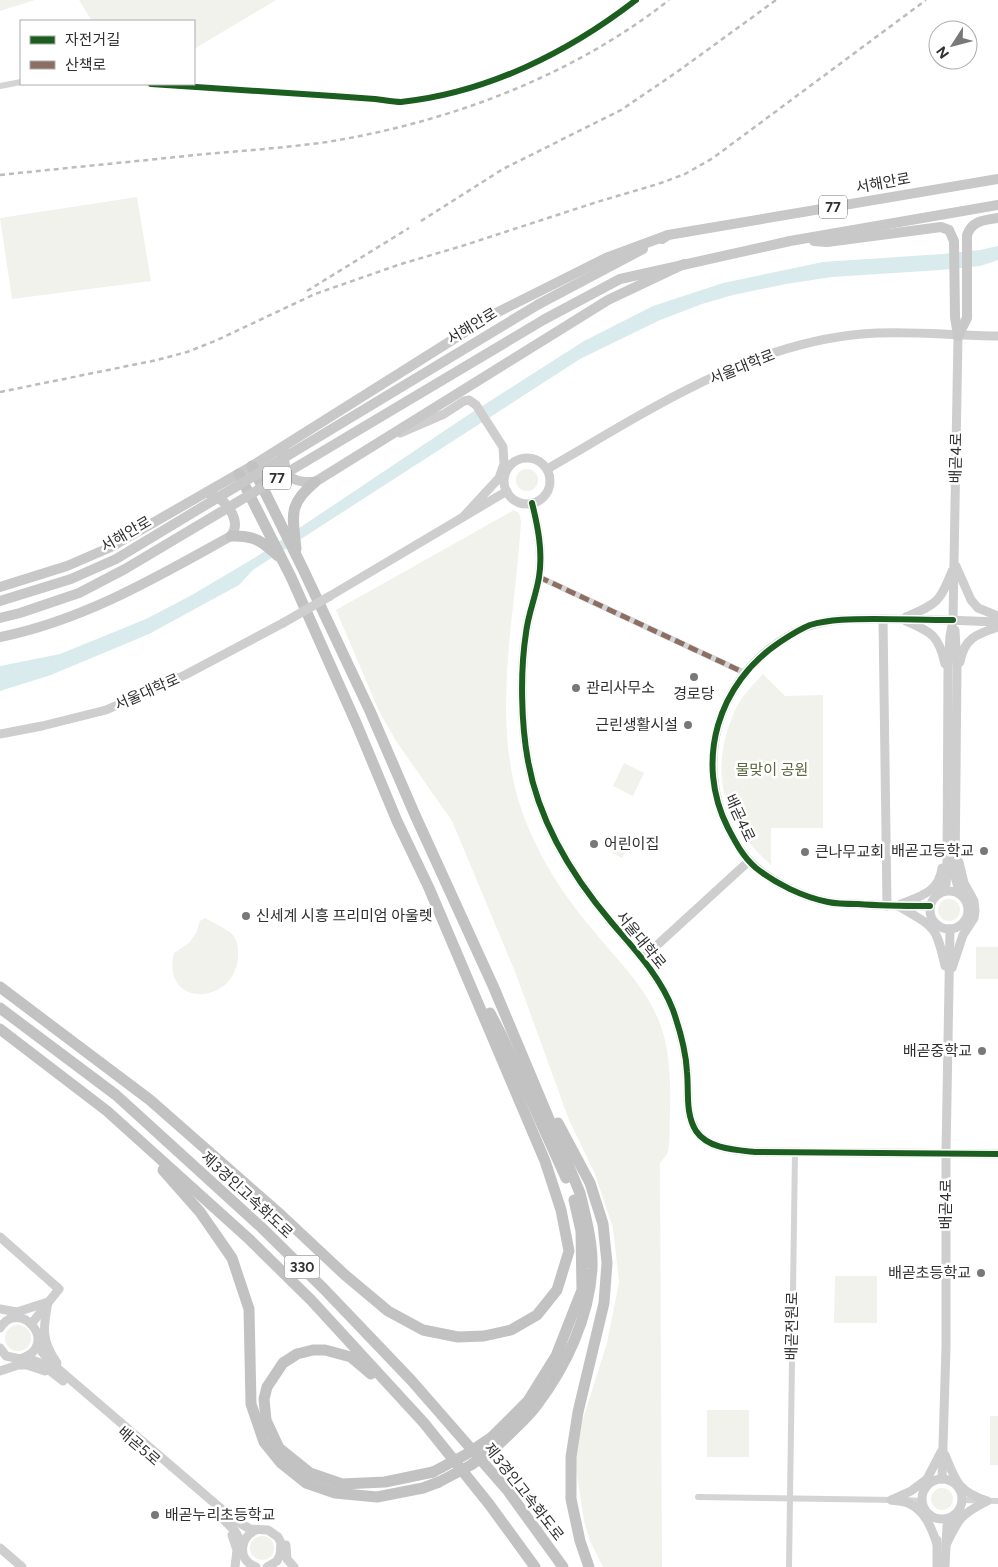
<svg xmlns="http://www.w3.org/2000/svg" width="998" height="1567" font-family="Figtree,'Noto Sans KR',sans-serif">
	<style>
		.green { fill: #f1f2ec }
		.water { fill: #daebee }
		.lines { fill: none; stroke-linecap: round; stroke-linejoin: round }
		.street { stroke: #d4d4d4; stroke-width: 6 }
		.secondary { stroke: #cecece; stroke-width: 9 }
		.primary { stroke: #c8c8c8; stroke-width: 10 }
		.highway { stroke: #c2c2c2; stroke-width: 11 }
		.rail { stroke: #bcbcbc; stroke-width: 2.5; stroke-dasharray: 5 4; stroke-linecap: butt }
		.secondary-bridge { stroke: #cecece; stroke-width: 9 }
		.primary-bridge { stroke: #c8c8c8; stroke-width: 10 }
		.highway-bridge { stroke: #c2c2c2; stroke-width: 11 }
		.quiet { stroke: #8d6e63; stroke-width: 5; stroke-dasharray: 10 5; stroke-linecap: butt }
		.cycleway-casing { stroke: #fff; stroke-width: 9 }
		.cycleway { stroke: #1b5e20; stroke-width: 6 }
		.poi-dot { fill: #787878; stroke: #fff; stroke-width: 2 }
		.labels { text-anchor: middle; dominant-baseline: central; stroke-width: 5; stroke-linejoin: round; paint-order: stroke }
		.shield { fill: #fff; stroke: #6e6e6e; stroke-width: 1 }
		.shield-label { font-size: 14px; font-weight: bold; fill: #303030 }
		.street-label { font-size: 15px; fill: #303030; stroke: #fff }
		.poi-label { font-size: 15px; fill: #303030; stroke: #fff; text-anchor: start }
		.park-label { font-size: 15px; fill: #5b6840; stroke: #fff }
	</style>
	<rect width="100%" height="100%" fill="#fff"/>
	<g class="green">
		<path d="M 0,0 L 35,0 L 0,11 Z"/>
		<path d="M 79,0 L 276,0 L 194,49 L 194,21 L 92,21 Z"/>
		<path d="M 137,197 L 151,281 L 12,299 L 0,218 Z"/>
		<circle cx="527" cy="480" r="11"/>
		<path d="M 514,510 L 519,513 L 521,521 C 516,612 492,709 518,799 C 534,851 562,894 597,935 C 616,958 641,983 654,1010 C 670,1041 671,1078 670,1113 C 669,1123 671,1146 667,1154 C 665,1157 662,1160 660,1163 L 662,1567 L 603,1567 L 590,1541 L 584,1521 L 575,1462 L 582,1422 L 607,1343 L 619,1282 L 613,1228 L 595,1174 L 569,1120 L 516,974 L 452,821 L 396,741 L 379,711 L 336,610 Z"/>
		<path d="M 763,674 L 785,696 L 823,695 L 823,828 L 771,828 L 771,865 C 722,821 708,772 735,710 C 741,697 753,685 763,674 Z"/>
		<path d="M 624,763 L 644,773 L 633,796 L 613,786 Z"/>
		<path d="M 618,845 L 625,845 L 628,847 L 622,858 L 612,853 L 615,847 Z"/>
		<circle cx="949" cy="910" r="11"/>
		<path d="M 205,918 C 214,923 225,928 232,934 C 237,939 238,946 238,952 C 240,1006 160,1010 174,953 L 189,943 L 196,933 L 200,921 Z"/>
		<rect x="976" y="947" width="22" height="32"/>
		<path d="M 835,1276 L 877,1276 L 877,1323 L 834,1323 Z"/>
		<circle cx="18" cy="1338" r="13"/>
		<rect x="707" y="1410" width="42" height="47"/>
		<rect x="990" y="1416" width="8" height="49"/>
		<circle cx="942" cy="1499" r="11"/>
		<circle cx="262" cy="1548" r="12"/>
	</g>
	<path class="water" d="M 998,246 L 998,260 L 980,266 L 941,270 L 832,277 L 786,284 L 733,295 L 702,304 L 658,321 L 580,359 L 253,570 L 239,585 L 149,634 L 51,675 L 0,691 L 0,666 L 60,654 L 146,619 L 190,596 L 256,557 L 465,417 L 584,341 L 653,306 L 723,283 L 823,262 L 942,254 L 980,250 Z"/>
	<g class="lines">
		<g class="street">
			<path d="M 151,84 C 212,88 273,92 333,96 C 347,97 361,98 375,99 C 384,100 393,102 401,102 C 487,93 569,52 636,0"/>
			<path d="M 0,86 L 21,82"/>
			<path d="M 539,577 L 745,673"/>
			<path d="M 698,1497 L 895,1500"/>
			<path d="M 905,1500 L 921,1501"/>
			<path d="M 962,1500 L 998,1501"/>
			<path d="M 789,1567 L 795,1153"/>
		</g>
		<g class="secondary">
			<path d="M 400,433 L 444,414 L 464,401 L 469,400 L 476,405 L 503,447 L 504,464 L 499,478 L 464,516"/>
			<circle cx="527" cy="481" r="23"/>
			<path d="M 547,469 C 645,413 746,344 862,334 C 907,330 953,336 998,336"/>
			<path d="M 532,503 C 538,527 543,552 539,577 C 536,596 528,614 526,633 C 520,671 521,723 528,761 C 539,823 572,876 612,923 C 635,950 660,976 673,1010 C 680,1030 686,1051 687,1072 C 689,1092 685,1113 696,1131 C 708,1149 736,1150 755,1152 L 998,1154"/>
			<path d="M 956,566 L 971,600 L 978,608 L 998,616"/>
			<path d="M 330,596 L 507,491"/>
			<path d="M 906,617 C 937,604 940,602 952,571"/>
			<path d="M 883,619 L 887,906"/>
			<path d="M 906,621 C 932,632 939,636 945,664"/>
			<path d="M 955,630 L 957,667 L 955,877 L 960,894"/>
			<path d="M 960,662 C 964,638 977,634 998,627"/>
			<path d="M 0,734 L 42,726 L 106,710 L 185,675 L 283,623"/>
			<circle cx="949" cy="910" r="19"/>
			<path d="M 941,892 L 946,884 L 947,870 L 948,667 L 950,636 L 953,620 L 958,336"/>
			<path d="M 901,904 C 921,896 939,892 942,868"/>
			<path d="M 930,906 C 906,906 882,906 858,904 C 848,904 837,904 828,902 C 803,897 776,884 757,868 C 744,858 736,843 728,828 C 695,761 718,683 779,642 C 788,636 799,629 809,626 C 831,618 858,619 881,619 C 920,619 959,620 998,622"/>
			<path d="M 900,907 C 935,928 936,925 945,966"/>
			<path d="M 643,958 L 749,861"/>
			<path d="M 952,968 L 963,935 L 974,918 L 975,911 L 974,901 L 964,883 L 959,862"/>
			<path d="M 0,1237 L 59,1289 L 32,1323"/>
			<path d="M 0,1309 L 17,1312 L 48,1302 C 43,1328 41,1340 57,1363"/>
			<path d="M 0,1328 C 20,1296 62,1346 20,1359 L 6,1356 L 0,1348"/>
			<path d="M 38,1342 L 42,1352 L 50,1362 L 233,1519 L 250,1529 L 268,1530 L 278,1537 L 281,1543 L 280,1555 L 277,1561 L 267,1567"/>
			<path d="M 25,1357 L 40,1363 L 63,1381"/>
			<path d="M 0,1371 L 18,1365 L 27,1365 L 45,1371"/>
			<path d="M 945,1455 C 956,1482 958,1491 987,1501"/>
			<circle cx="942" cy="1499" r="20"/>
			<path d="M 942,1479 L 946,1347 L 946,1153 L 950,929"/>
			<path d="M 891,1500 L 911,1491 L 927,1479 L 941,1452"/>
			<path d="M 892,1500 C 897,1501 903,1501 908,1503 C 925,1510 932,1529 937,1544"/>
			<path d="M 217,1513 L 235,1531 L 243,1545"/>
			<path d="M 256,1530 C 239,1538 237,1560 256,1567"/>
			<path d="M 232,1535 L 237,1550 L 235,1567"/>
			<path d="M 937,1540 L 937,1567"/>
			<path d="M 286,1545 L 287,1559 L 294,1567"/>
			<path d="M 946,1545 C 959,1518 960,1515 987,1501"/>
			<path d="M 0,1548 L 22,1567"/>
			<path d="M 945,1567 L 947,1526 L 951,1518"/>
		</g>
		<g class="primary">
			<path d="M 662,239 L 668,235 L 998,179"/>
			<path d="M 814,241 L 827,242 L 941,227 L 949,230 L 954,241 L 955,317 L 958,336"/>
			<path d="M 539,304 L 643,249"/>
			<path d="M 545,319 L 620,279 L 790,241 L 998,205"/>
			<path d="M 958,336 L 967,318 L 967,235 C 972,220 985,220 998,218"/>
			<path d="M 284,450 L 283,452 C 285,477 290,483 315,482 L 608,300 L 684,264"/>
			<path d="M 0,587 L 67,566 L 111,547 L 252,466 L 492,315 L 606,258 L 668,235"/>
			<path d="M 0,637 C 84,620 157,577 231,536 C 233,533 235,528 235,525 C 235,513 223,497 211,495"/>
		</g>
		<g class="highway">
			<path d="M 252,466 L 303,569 L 370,711 L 415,815 L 494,988 L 580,1193 C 586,1218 593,1243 592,1269 C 589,1318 566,1366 537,1405 C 526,1420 510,1433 497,1446"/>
			<path d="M 231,536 C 254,535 262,541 278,556"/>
			<path d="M 296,549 C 293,516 287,505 315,482"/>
			<path d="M 0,987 L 150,1100 L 282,1216 L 345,1275 L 388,1311 L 423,1330 L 458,1337 L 484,1336 L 511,1330 L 537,1315 L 557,1290 L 569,1251 L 561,1210 L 545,1161 L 429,888 L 397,821 L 357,725 L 291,577 L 239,474"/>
			<path d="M 0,1008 L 116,1095 L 261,1227 L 324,1289 L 411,1380 L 508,1491 L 563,1567"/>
			<path d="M 490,1013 L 502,1036 L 566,1178"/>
			<path d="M 0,1029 L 107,1111 L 249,1239 L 311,1300 L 424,1423 L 489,1504 L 535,1567"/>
			<path d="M 558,1123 L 590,1183 L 603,1224 L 607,1263 L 604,1303 L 578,1412 L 571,1457 L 571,1499 L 580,1541 L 589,1567"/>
			<path d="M 163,1170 L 200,1212 L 232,1258 L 249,1309 L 251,1404 L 264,1442 L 281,1463 L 306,1483 L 335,1493 L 377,1497 L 423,1488 L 439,1482"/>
			<path d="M 371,1374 L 351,1357 L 325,1350 L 313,1350 L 297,1354 L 283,1363 L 267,1387 L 264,1399 L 266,1420 L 279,1448 L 310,1473 L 342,1484 L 385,1482 L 433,1472"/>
			<path d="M 492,1437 L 528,1401 L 556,1356 L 582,1290 L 581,1231 L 574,1200"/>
		</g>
		<g class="rail">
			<path d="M 0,175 C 65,168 130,162 195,155 C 239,151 284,148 327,142 C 449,122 571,77 669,0"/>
			<path d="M 421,221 L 503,169 L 621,110 L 677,72 L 776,0"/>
			<path d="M 307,291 L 409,228"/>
			<path d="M 0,392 L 157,360 L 187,352 L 215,341 L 315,294 L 401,264 L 462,246 L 597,202 L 658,184 L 685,174 L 713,158 L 926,0"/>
		</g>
		<path class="secondary-bridge" d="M 283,623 L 330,596"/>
		<g class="primary-bridge">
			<path d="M 0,601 L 71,579 L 116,559 L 539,304"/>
			<path d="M 0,618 L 20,613 L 79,593 L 125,569 L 545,319"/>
		</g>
		<g class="highway-bridge">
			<path d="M 433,1472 L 465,1455 L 492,1437"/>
			<path d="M 439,1482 L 471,1465 L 497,1446"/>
		</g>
		<path class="quiet" d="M 539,577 L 745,673"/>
		<defs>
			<g id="cycleway">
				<path d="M 151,84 C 212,88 273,92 333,96 C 347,97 361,98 375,99 C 384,100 393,102 401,102 C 487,93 569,52 636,0"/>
				<path d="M 532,503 C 538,527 543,552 539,577 C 536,596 528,614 526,633 C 520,671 521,723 528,761 C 539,823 572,876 612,923 C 635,950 660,976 673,1010 C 680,1030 686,1051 687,1072 C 689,1092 685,1113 696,1131 C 708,1149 736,1150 755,1152 L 998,1154"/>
				<path d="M 930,906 C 906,906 882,906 858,904 C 848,904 837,904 828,902 C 803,897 776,884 756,868 C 743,857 736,843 728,828 C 694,761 718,683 780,642 C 789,636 800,629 810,625 C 830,619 853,619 874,619 C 900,619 927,620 953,620"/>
			</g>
		</defs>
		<use href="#cycleway" class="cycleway-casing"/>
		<use href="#cycleway" class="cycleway"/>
	</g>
	<g class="poi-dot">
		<circle cx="694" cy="677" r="5"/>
		<circle cx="576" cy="688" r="5"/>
		<circle cx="688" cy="725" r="5"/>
		<circle cx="594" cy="844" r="5"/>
		<circle cx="984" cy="851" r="5"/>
		<circle cx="805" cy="852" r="5"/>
		<circle cx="246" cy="916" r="5"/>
		<circle cx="982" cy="1051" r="5"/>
		<circle cx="981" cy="1273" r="5"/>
		<circle cx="155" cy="1515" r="5"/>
	</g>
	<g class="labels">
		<g class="shield">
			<rect x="819" y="195.5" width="28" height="23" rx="4"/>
			<rect x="263" y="466.5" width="28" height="23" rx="4"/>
			<rect x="284.5" y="1255.5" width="35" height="23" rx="4"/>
		</g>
		<g class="shield-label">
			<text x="833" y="207">77</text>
			<text x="277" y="478">77</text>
			<text x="302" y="1267">330</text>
		</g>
		<g class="street-label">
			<text transform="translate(883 183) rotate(-10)">서해안로</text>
			<text transform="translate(472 326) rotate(-31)">서해안로</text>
			<text transform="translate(742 367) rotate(-22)">서울대학로</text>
			<text transform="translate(956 458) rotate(-89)">배곧4로</text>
			<text transform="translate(126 534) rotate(-30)">서해안로</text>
			<text transform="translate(147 692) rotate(-24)">서울대학로</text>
			<text transform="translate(740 818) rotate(65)">배곧4로</text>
			<text transform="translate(641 940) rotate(51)">서울대학로</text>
			<text transform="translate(247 1195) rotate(43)">제3경인고속화도로</text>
			<text transform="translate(946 1204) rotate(-90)">배곧4로</text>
			<text transform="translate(792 1326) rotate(-89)">배곧전원로</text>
			<text transform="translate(139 1446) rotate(41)">배곧5로</text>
			<text transform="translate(524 1492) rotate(52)">제3경인고속화도로</text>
		</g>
		<g class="poi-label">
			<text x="586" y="688">관리사무소</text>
			<text x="694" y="694" text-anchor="middle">경로당</text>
			<text x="678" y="725" text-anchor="end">근린생활시설</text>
			<text x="604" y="844">어린이집</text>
			<text x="974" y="851" text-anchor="end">배곧고등학교</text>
			<text x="815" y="852">큰나무교회</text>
			<text x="256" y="916">신세계 시흥 프리미엄 아울렛</text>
			<text x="972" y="1051" text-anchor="end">배곧중학교</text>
			<text x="971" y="1273" text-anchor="end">배곧초등학교</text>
			<text x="165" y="1515">배곧누리초등학교</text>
		</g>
		<g class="park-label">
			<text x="772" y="770">물맞이 공원</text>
		</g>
	</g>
	<rect x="20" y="20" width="175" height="65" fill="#ffffff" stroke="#acacac"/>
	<rect x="30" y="36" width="25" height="8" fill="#1b5e20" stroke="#acacac"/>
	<text x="65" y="45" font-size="15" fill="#303030">자전거길</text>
	<rect x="30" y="61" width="25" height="8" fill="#8d6e63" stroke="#acacac"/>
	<text x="65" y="70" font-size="15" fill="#303030">산책로</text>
	<g transform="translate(953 45) rotate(234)"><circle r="24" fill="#ffffff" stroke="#acacac"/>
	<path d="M0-4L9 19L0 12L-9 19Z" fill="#787878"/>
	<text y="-8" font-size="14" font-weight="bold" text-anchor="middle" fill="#303030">N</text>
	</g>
</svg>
